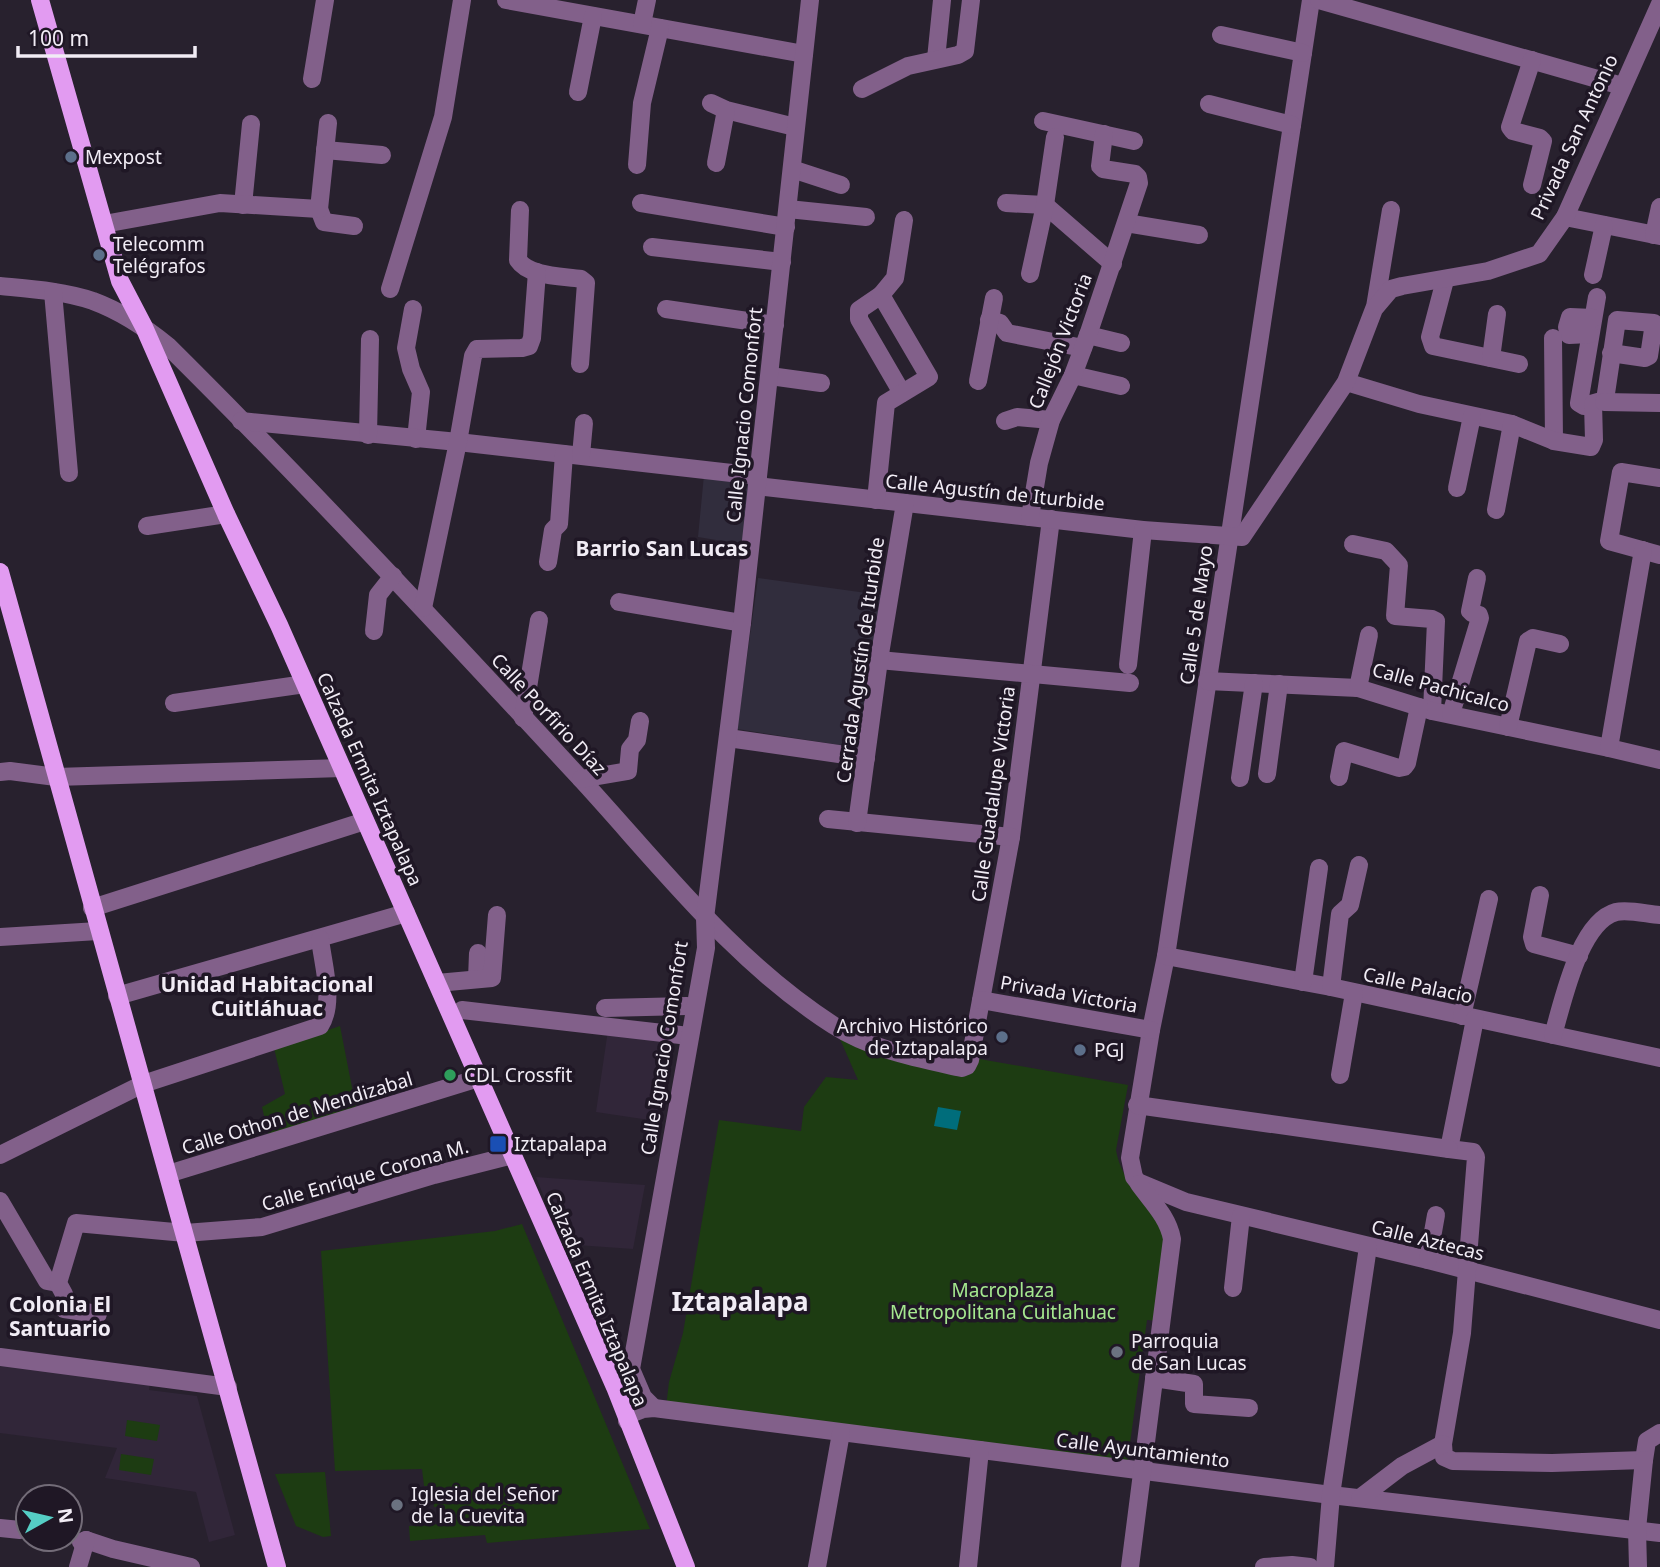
<svg xmlns="http://www.w3.org/2000/svg" width="1660" height="1567" font-family="'Noto Sans',sans-serif">
	<style>
		.commercial { fill: #312d3d }
		.built { fill: #312639 }
		.green { fill: #1d3c12 }
		.water { fill: #006d7b }
		.lines { fill: none; stroke-linecap: round; stroke-linejoin: round }
		.minor { stroke: #82608a; stroke-width: 18 }
		.major { stroke: #e29bf1; stroke-width: 18 }
		.service-dot { fill: #5c6f8a; stroke: #1f1725; stroke-width: 2.5 }
		.leisure-dot { fill: #2e9e5b; stroke: #1f1725; stroke-width: 2.5 }
		.transit-dot { fill: #1a4fb4; stroke: #1f1725; stroke-width: 2.5 }
		.worship-dot { fill: #6b7280; stroke: #1f1725; stroke-width: 2.5 }
		.labels { text-anchor: middle; dominant-baseline: central; stroke-width: 7; stroke-linejoin: round; paint-order: stroke }
		.street-label { font-size: 19px; fill: #f1ecf5; stroke: #1f1725 }
		.poi-label { font-size: 19px; fill: #f1ecf5; stroke: #1f1725; text-anchor: start }
		.park-label { font-size: 19px; fill: #a5e88f; stroke: #1f1725 }
		.neighbourhood-label { font-size: 21px; font-weight: bold; fill: #f1ecf5; stroke: #1f1725 }
		.district-label { font-size: 26px; font-weight: bold; fill: #f1ecf5; stroke: #1f1725 }
	</style>
	<rect width="100%" height="100%" fill="#28212e"/>
	<g class="commercial">
		<path d="M 704,475 L 753,481 L 746,545 L 698,537 Z"/>
		<path d="M 758,578 L 881,595 L 859,748 L 737,729 Z"/>
	</g>
	<g class="built">
		<path d="M 608,1030 L 668,1039 L 656,1121 L 596,1112 Z"/>
		<path d="M 536,1177 L 645,1185 L 633,1249 L 563,1244 Z"/>
		<path d="M 0,1361 L 150,1382 L 149,1390 L 197,1396 L 235,1535 L 209,1542 L 196,1492 L 105,1478 L 117,1448 L 0,1433 Z"/>
	</g>
	<g class="green">
		<path d="M 340,1026 L 357,1113 L 270,1142 L 262,1107 L 285,1094 L 274,1048 Z"/>
		<path d="M 836,1030 L 965,1072 L 974,1058 L 1128,1085 L 1116,1150 C 1121,1181 1147,1204 1167,1228 L 1159,1321 L 1147,1320 L 1127,1465 L 666,1407 L 669,1382 L 683,1333 L 719,1120 L 801,1131 L 804,1107 L 826,1077 L 858,1080 Z"/>
		<path d="M 522,1224 L 650,1529 L 487,1543 L 485,1535 L 410,1541 L 409,1526 L 441,1524 L 441,1507 L 434,1507 L 432,1486 L 424,1486 L 422,1469 L 335,1471 L 321,1251 L 495,1231 Z"/>
		<path d="M 127,1420 L 160,1425 L 157,1441 L 125,1436 Z"/>
		<path d="M 121,1454 L 154,1459 L 151,1475 L 119,1470 Z"/>
		<path d="M 325,1472 L 331,1536 L 323,1537 L 296,1526 L 275,1474 Z"/>
	</g>
	<path class="water" d="M 938,1107 L 961,1111 L 957,1130 L 934,1126 Z"/>
	<g class="lines">
		<g class="minor">
			<path d="M 506,0 L 804,54"/>
			<path d="M 1311,0 L 1166,956 L 1151,1030 L 1130,1158 L 1134,1177 L 1138,1182 L 1186,1202 L 1428,1260 L 1660,1320"/>
			<path d="M 1319,0 L 1622,86"/>
			<path d="M 642,24 L 647,0"/>
			<path d="M 1221,35 L 1303,53"/>
			<path d="M 936,59 L 942,0"/>
			<path d="M 312,79 L 325,0"/>
			<path d="M 862,89 L 908,66 L 958,55 L 965,51 L 971,0"/>
			<path d="M 578,92 L 593,16"/>
			<path d="M 711,103 L 726,110 L 795,127"/>
			<path d="M 1209,104 L 1292,125"/>
			<path d="M 1043,121 L 1134,141"/>
			<path d="M 325,150 L 382,155"/>
			<path d="M 716,163 L 726,110"/>
			<path d="M 637,165 L 642,103 L 660,28"/>
			<path d="M 792,169 L 841,185"/>
			<path d="M 1532,185 L 1543,141 L 1540,138 L 1513,131 L 1510,127 L 1532,60"/>
			<path d="M 641,203 L 786,227"/>
			<path d="M 1006,203 L 1045,205 L 1113,264"/>
			<path d="M 243,205 L 251,124"/>
			<path d="M 319,209 L 324,222 L 354,226"/>
			<path d="M 788,209 L 866,217"/>
			<path d="M 520,210 L 518,260 C 529,277 563,276 581,279 L 586,283 L 580,364"/>
			<path d="M 1565,217 L 1660,236"/>
			<path d="M 1126,223 L 1199,235"/>
			<path d="M 104,224 L 220,203 L 319,209 L 328,123"/>
			<path d="M 1654,235 L 1660,207"/>
			<path d="M 652,247 L 782,262"/>
			<path d="M 1030,274 L 1045,205 L 1055,137"/>
			<path d="M 1593,275 L 1604,225"/>
			<path d="M 1445,280 L 1430,337 L 1433,346 L 1519,364"/>
			<path d="M 0,286 C 31,289 63,291 93,301 C 120,311 146,328 168,346 C 309,486 445,632 580,778 C 660,865 732,960 833,1025 C 872,1050 917,1058 962,1068 L 967,1066 L 970,1060 L 1011,837 L 1051,519"/>
			<path d="M 390,289 L 443,117 L 462,0"/>
			<path d="M 53,292 L 69,473"/>
			<path d="M 881,295 L 859,310 L 859,319 L 902,393"/>
			<path d="M 1597,297 L 1579,403 L 1584,406 L 1605,400 L 1617,320 L 1654,323 L 1649,356 L 1645,358 L 1611,353"/>
			<path d="M 1375,307 L 1391,210"/>
			<path d="M 413,309 L 406,348 L 411,369 L 421,392 L 416,439"/>
			<path d="M 666,309 L 775,325"/>
			<path d="M 989,320 L 1000,323 L 1007,333 L 1083,348"/>
			<path d="M 1590,334 L 1569,335 L 1567,327 L 1570,317 L 1593,318"/>
			<path d="M 1088,335 L 1121,343"/>
			<path d="M 1553,338 L 1554,441"/>
			<path d="M 1491,358 L 1497,314"/>
			<path d="M 1073,375 L 1121,386"/>
			<path d="M 770,376 L 821,383"/>
			<path d="M 978,381 L 994,298"/>
			<path d="M 1346,382 L 1419,404 L 1512,424 L 1554,441 L 1591,447 L 1594,440 L 1593,404"/>
			<path d="M 1604,402 L 1660,403"/>
			<path d="M 241,421 L 458,442 L 758,476"/>
			<path d="M 1005,421 L 1017,417 L 1051,420"/>
			<path d="M 368,435 L 370,339"/>
			<path d="M 581,455 L 584,423"/>
			<path d="M 1660,478 L 1621,472 L 1609,541 L 1660,555"/>
			<path d="M 757,486 L 1143,530 L 1242,537 L 1346,382 L 1374,309 L 1391,289 L 1402,286 L 1488,271 L 1539,254 L 1565,217 L 1660,4"/>
			<path d="M 1457,488 L 1472,416"/>
			<path d="M 876,500 L 886,403 L 929,377 L 881,295 L 895,278 L 904,220"/>
			<path d="M 1496,510 L 1512,424"/>
			<path d="M 1030,517 L 1039,463 L 1051,420 L 1073,375 L 1088,335 L 1139,183 L 1138,177 L 1135,174 L 1103,169 L 1100,166 L 1104,134"/>
			<path d="M 147,526 L 226,514"/>
			<path d="M 1353,544 L 1386,551 L 1399,565 L 1395,616 L 1432,619 L 1436,621 L 1432,711"/>
			<path d="M 548,562 L 553,530 L 559,524 L 564,454"/>
			<path d="M 619,602 L 742,623"/>
			<path d="M 423,608 L 458,442 L 473,356 L 477,349 L 522,348 L 529,346 L 532,338 L 537,272"/>
			<path d="M 374,631 L 378,595 L 393,576"/>
			<path d="M 879,660 L 1130,683"/>
			<path d="M 1128,665 L 1143,530"/>
			<path d="M 1207,681 L 1358,688 L 1432,711 L 1609,748 L 1660,760"/>
			<path d="M 1358,688 L 1369,635"/>
			<path d="M 174,703 L 305,684"/>
			<path d="M 1451,714 L 1480,618 L 1479,615 L 1472,613 L 1470,611 L 1477,578"/>
			<path d="M 523,718 L 539,620"/>
			<path d="M 1508,727 L 1528,641 L 1533,638 L 1560,644"/>
			<path d="M 728,738 L 866,758"/>
			<path d="M 1609,748 L 1643,550"/>
			<path d="M 0,772 L 10,771 L 56,777 L 342,768"/>
			<path d="M 1267,774 L 1279,684"/>
			<path d="M 1339,777 L 1344,751 L 1399,768 L 1404,767 L 1407,763 L 1419,707"/>
			<path d="M 1240,778 L 1254,683"/>
			<path d="M 581,779 L 628,771 L 630,749 L 637,740 L 640,721"/>
			<path d="M 828,819 L 1011,837"/>
			<path d="M 857,823 L 879,660 L 905,503"/>
			<path d="M 1540,895 L 1532,937 L 1534,944 L 1579,956"/>
			<path d="M 92,908 L 365,821"/>
			<path d="M 0,937 L 98,931"/>
			<path d="M 1166,956 L 1331,987 L 1660,1058"/>
			<path d="M 477,979 L 478,953"/>
			<path d="M 1303,982 L 1319,868"/>
			<path d="M 437,983 L 492,978 L 497,915"/>
			<path d="M 1331,987 L 1340,914 L 1350,905 L 1359,865"/>
			<path d="M 117,996 L 406,913"/>
			<path d="M 981,1000 L 1151,1030"/>
			<path d="M 605,1008 L 687,1006"/>
			<path d="M 462,1010 L 689,1036"/>
			<path d="M 1462,1016 L 1489,899"/>
			<path d="M 1475,1019 L 1449,1149 L 1473,1152 L 1476,1157 L 1462,1333 L 1443,1444 L 1444,1457 L 1453,1461 L 1552,1463 L 1644,1460 L 1647,1441 L 1660,1433"/>
			<path d="M 1553,1035 C 1563,1002 1579,922 1616,912 C 1628,909 1647,914 1660,915"/>
			<path d="M 1340,1075 L 1354,993"/>
			<path d="M 1137,1105 L 1449,1149"/>
			<path d="M 0,1155 L 143,1084 L 320,1026 C 335,1003 323,965 320,939"/>
			<path d="M 168,1174 L 479,1078"/>
			<path d="M 0,1201 L 47,1281 L 58,1283"/>
			<path d="M 1428,1260 L 1436,1215"/>
			<path d="M 1233,1288 L 1241,1216"/>
			<path d="M 98,1314 L 64,1309 L 64,1294 L 58,1283 L 76,1223 L 185,1233 L 262,1227 L 434,1175 L 513,1155"/>
			<path d="M 0,1357 L 228,1387"/>
			<path d="M 1154,1378 L 1194,1384 L 1194,1404 L 1249,1408"/>
			<path d="M 654,1408 L 643,1397 L 631,1369 L 706,948 L 705,918 L 742,623 L 810,0"/>
			<path d="M 627,1421 L 630,1414 L 643,1409 L 654,1408 L 1331,1495 L 1660,1533"/>
			<path d="M 1360,1498 L 1402,1466 L 1443,1444"/>
			<path d="M 0,1528 L 20,1530"/>
			<path d="M 81,1542 L 86,1540 L 113,1549 L 191,1567"/>
			<path d="M 78,1567 L 86,1540"/>
			<path d="M 817,1567 L 841,1433"/>
			<path d="M 968,1567 L 980,1450"/>
			<path d="M 1130,1567 L 1172,1239 C 1168,1217 1152,1202 1139,1184"/>
			<path d="M 1264,1567 L 1292,1565 L 1310,1567"/>
			<path d="M 1325,1567 L 1331,1495 L 1368,1247"/>
			<path d="M 1638,1567 L 1637,1529 L 1644,1460"/>
		</g>
		<g class="major">
			<path d="M 40,0 L 120,281 L 144,327 L 226,514 L 279,625 L 615,1387 L 686,1567"/>
			<path d="M 0,572 L 277,1567"/>
		</g>
	</g>
	<g class="service-dot">
		<circle cx="71" cy="157" r="7"/>
		<circle cx="99" cy="255" r="7"/>
		<circle cx="1002" cy="1037" r="7"/>
		<circle cx="1080" cy="1050" r="7"/>
	</g>
	<circle class="leisure-dot" cx="450" cy="1075" r="7"/>
	<rect class="transit-dot" x="489" y="1135" width="18" height="18" rx="3.5"/>
	<g class="worship-dot">
		<circle cx="1117" cy="1352" r="7"/>
		<circle cx="397" cy="1505" r="7"/>
	</g>
	<g class="labels">
		<g class="street-label">
			<text transform="translate(1574 137) rotate(-65)">Privada San Antonio</text>
			<text transform="translate(1060 341) rotate(-69)">Callejón Victoria</text>
			<text transform="translate(744 415) rotate(-84)">Calle Ignacio Comonfort</text>
			<text transform="translate(995 492) rotate(6)">Calle Agustín de Iturbide</text>
			<text transform="translate(1196 615) rotate(-82)">Calle 5 de Mayo</text>
			<text transform="translate(860 660) rotate(-82)">Cerrada Agustín de Iturbide</text>
			<text transform="translate(1441 687) rotate(15)">Calle Pachicalco</text>
			<text transform="translate(549 714) rotate(47)">Calle Porfirio Díaz</text>
			<text transform="translate(370 779) rotate(66)">Calzada Ermita Iztapalapa</text>
			<text transform="translate(993 794) rotate(-82)">Calle Guadalupe Victoria</text>
			<text transform="translate(1418 985) rotate(12)">Calle Palacio</text>
			<text transform="translate(1069 994) rotate(10)">Privada Victoria</text>
			<text transform="translate(664 1048) rotate(-81)">Calle Ignacio Comonfort</text>
			<text transform="translate(297 1113) rotate(-17)">Calle Othon de Mendizabal</text>
			<text transform="translate(365 1175) rotate(-16)">Calle Enrique Corona M.</text>
			<text transform="translate(1428 1240) rotate(14)">Calle Aztecas</text>
			<text transform="translate(597 1299) rotate(67)">Calzada Ermita Iztapalapa</text>
			<text transform="translate(1143 1450) rotate(7)">Calle Ayuntamiento</text>
		</g>
		<g class="poi-label">
			<text x="85" y="157">Mexpost</text>
			<text x="113" y="244">Telecomm<tspan x="113" dy="22">Telégrafos</tspan></text>
			<text x="988" y="1026" text-anchor="end">Archivo Histórico<tspan x="988" dy="22">de Iztapalapa</tspan></text>
			<text x="1094" y="1050">PGJ</text>
			<text x="464" y="1075">CDL Crossfit</text>
			<text x="514" y="1144">Iztapalapa</text>
			<text x="1131" y="1341">Parroquia<tspan x="1131" dy="22">de San Lucas</tspan></text>
			<text x="411" y="1494">Iglesia del Señor<tspan x="411" dy="22">de la Cuevita</tspan></text>
		</g>
		<g class="park-label">
			<text x="1003" y="1290">Macroplaza<tspan x="1003" dy="22">Metropolitana Cuitlahuac</tspan></text>
		</g>
		<g class="neighbourhood-label">
			<text x="662" y="548">Barrio San Lucas</text>
			<text x="267" y="984">Unidad Habitacional<tspan x="267" dy="24">Cuitláhuac</tspan></text>
			<text x="60" y="1304">Colonia El<tspan x="60" dy="24">Santuario</tspan></text>
		</g>
		<g class="district-label">
			<text x="740" y="1301">Iztapalapa</text>
		</g>
	</g>
	<g transform="translate(49 1518) rotate(82)"><circle r="33" fill="#1f1725" stroke="#736c78" stroke-width="2"/>
	<path d="M0-5L12 26L0 18L-12 26Z" fill="#55cec5"/>
	<text y="-10" font-size="19" font-weight="bold" text-anchor="middle" fill="#f1ecf5">N</text>
	</g>
	<path d="M18 46v10h177v-10" fill="none" stroke="#f1ecf5" stroke-width="3.5"/>
	<text x="28" y="46" font-size="21" fill="#f1ecf5" stroke="#1f1725" stroke-width="5" paint-order="stroke">100 m</text>
</svg>
